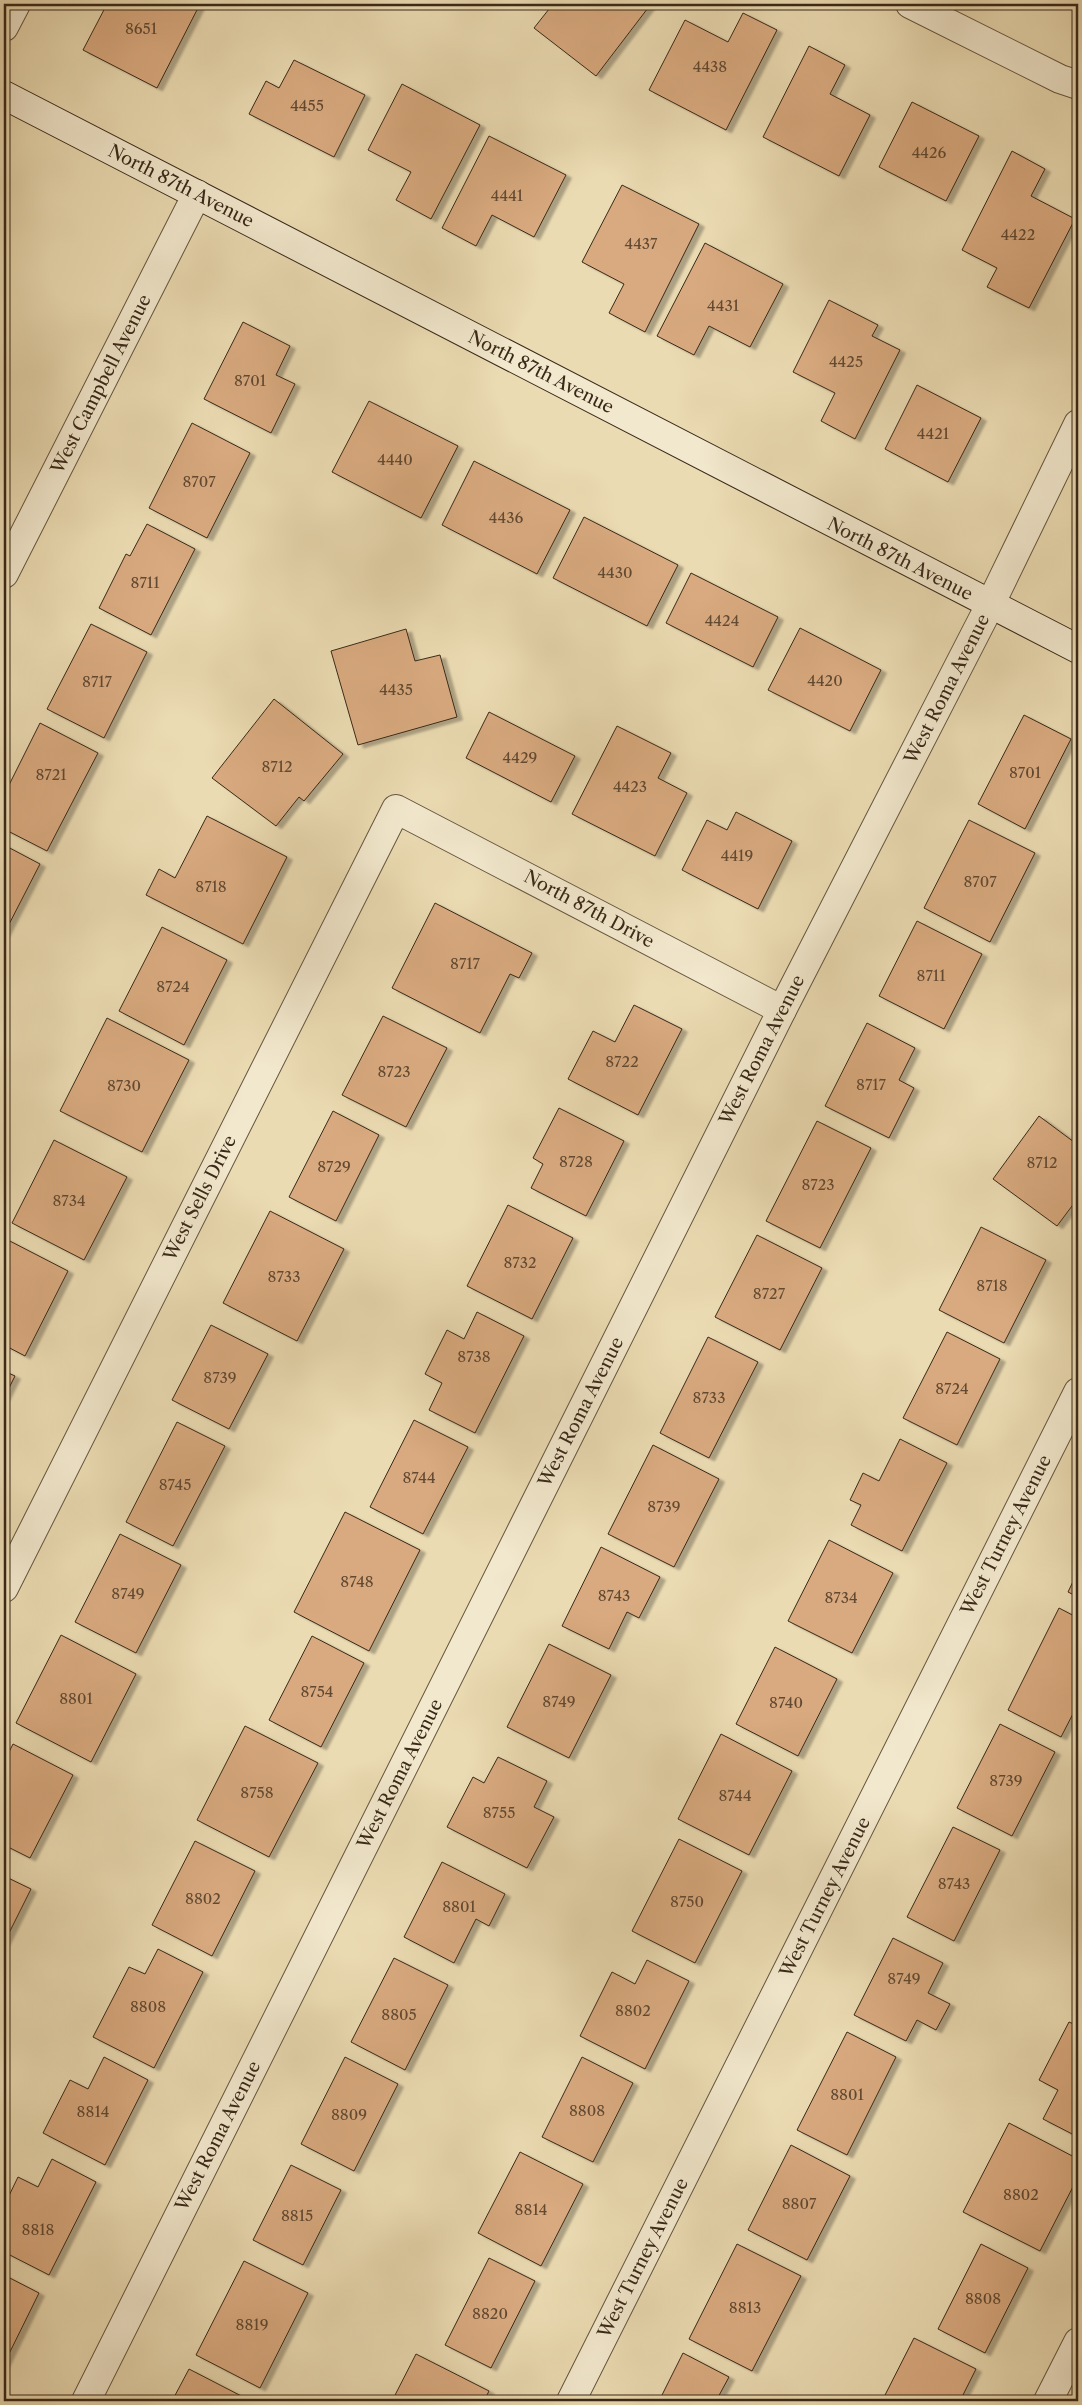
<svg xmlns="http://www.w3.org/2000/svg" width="1082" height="2405" font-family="'Libre Caslon Text',serif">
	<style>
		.building { fill: #d9aa7f; stroke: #392919; filter: url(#shadow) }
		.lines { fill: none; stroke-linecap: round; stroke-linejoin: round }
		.street-casing { stroke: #66563f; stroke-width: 30 }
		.secondary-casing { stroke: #392919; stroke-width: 30 }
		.street { stroke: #f2e8cd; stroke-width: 28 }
		.secondary { stroke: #f2e8cd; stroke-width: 28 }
		.labels { text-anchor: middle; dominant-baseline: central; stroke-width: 4; stroke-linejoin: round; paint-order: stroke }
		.number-label { font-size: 15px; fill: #614932 }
		.street-label { font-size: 18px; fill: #392919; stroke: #f2e8cd }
	</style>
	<defs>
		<filter id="shadow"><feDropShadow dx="5.5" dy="3" stdDeviation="1" flood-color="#0004"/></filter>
	</defs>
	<rect width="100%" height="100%" fill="#ebdbb2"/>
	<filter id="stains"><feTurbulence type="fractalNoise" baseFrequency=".004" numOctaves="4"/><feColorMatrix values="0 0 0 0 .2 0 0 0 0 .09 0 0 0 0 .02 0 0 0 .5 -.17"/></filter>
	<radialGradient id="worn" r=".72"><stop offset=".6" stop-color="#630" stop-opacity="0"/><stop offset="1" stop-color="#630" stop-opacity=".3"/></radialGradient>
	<g class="building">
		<path d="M 107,4 L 194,4 L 199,6 L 157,88 L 83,50 Z"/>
		<path d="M 553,4 L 651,4 L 596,76 L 534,28 Z"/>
		<path d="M 743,13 L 777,30 L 726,130 L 649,90 L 685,20 L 728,42 Z"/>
		<path d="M 809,46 L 845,65 L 830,94 L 870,115 L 839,176 L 763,137 Z"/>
		<path d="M 294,60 L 365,95 L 334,157 L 249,114 L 266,81 L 279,88 Z"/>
		<path d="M 402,84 L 480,125 L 431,219 L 396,200 L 411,172 L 368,150 Z"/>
		<path d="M 912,102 L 979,136 L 946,201 L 879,167 Z"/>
		<path d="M 489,136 L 566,175 L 534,237 L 492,215 L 476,246 L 442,228 Z"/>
		<path d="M 1012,151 L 1045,169 L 1031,196 L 1075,219 L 1029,308 L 987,287 L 997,268 L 962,250 Z"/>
		<path d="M 622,185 L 699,224 L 645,332 L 609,313 L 624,284 L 582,262 Z"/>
		<path d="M 705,243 L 783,284 L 750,347 L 709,326 L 694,355 L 657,336 Z"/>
		<path d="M 829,300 L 878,325 L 872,336 L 900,350 L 855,439 L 821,421 L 835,393 L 793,372 Z"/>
		<path d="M 243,322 L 290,346 L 276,375 L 295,384 L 271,433 L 204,399 Z"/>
		<path d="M 917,385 L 981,418 L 948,482 L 885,449 Z"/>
		<path d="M 369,401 L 458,446 L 421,518 L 332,472 Z"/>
		<path d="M 192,423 L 250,453 L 207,538 L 149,508 Z"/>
		<path d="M 474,461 L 570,510 L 537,574 L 442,525 Z"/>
		<path d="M 584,517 L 678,565 L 647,626 L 553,578 Z"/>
		<path d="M 147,524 L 195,549 L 151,635 L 99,608 L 126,554 L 130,556 Z"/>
		<path d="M 691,573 L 778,617 L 753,667 L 666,623 Z"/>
		<path d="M 91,624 L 147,652 L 104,738 L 47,709 Z"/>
		<path d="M 800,628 L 881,670 L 850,731 L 768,690 Z"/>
		<path d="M 406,629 L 415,661 L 440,655 L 457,717 L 358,745 L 331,651 Z"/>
		<path d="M 274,699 L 343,754 L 304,801 L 299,797 L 276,826 L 212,778 Z"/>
		<path d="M 489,712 L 575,756 L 551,802 L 466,758 Z"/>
		<path d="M 1024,715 L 1071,739 L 1025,829 L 978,804 Z"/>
		<path d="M 40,723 L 98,753 L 47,851 L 4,829 L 4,795 Z"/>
		<path d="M 617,726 L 671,753 L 658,778 L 687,793 L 655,856 L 572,814 Z"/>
		<path d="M 736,812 L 792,841 L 758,909 L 682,870 L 707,820 L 727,830 Z"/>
		<path d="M 207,816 L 287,857 L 243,944 L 146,895 L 159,869 L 175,878 Z"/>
		<path d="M 969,820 L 1035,853 L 990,942 L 924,908 Z"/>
		<path d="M 4,845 L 40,864 L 4,934 Z"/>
		<path d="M 435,903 L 532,953 L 519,978 L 510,974 L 480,1033 L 392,988 Z"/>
		<path d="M 917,921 L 982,954 L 944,1029 L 879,996 Z"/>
		<path d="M 162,927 L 227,960 L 184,1045 L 119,1011 Z"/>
		<path d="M 634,1005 L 682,1029 L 638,1115 L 568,1079 L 593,1031 L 615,1042 Z"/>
		<path d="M 383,1016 L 447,1048 L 406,1127 L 342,1095 Z"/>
		<path d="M 107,1018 L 189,1060 L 142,1152 L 60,1111 Z"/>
		<path d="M 867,1023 L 915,1048 L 899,1080 L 914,1088 L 889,1138 L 825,1106 Z"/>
		<path d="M 559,1108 L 624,1141 L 586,1216 L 531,1188 L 543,1164 L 533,1158 Z"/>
		<path d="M 333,1111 L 379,1135 L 336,1221 L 289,1197 Z"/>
		<path d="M 1039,1116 L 1078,1145 L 1078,1198 L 1057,1226 L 993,1179 Z"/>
		<path d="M 817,1121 L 871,1148 L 820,1248 L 766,1221 Z"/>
		<path d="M 54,1140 L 127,1177 L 84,1260 L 12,1223 Z"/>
		<path d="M 508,1205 L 573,1238 L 532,1319 L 467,1286 Z"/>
		<path d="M 270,1211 L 344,1249 L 297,1341 L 223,1303 Z"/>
		<path d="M 981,1227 L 1046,1260 L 1004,1343 L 939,1310 Z"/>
		<path d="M 757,1235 L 822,1268 L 780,1350 L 715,1317 Z"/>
		<path d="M 4,1238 L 68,1271 L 25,1356 L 4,1345 Z"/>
		<path d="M 477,1312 L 524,1336 L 475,1433 L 429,1410 L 442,1383 L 425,1374 L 447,1330 L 464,1339 Z"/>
		<path d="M 211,1325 L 268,1354 L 229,1429 L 172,1400 Z"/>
		<path d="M 947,1332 L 1000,1359 L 957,1445 L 903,1418 Z"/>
		<path d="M 708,1337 L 758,1362 L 709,1458 L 660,1433 Z"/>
		<path d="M 4,1371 L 15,1376 L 4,1398 Z"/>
		<path d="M 414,1420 L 468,1447 L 423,1534 L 370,1507 Z"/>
		<path d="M 177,1422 L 225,1446 L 173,1546 L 126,1522 Z"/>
		<path d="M 900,1439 L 947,1463 L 902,1551 L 851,1525 L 861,1505 L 850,1500 L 863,1473 L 879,1481 Z"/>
		<path d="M 653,1445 L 719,1479 L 674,1567 L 608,1534 Z"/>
		<path d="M 345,1512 L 420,1550 L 369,1651 L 294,1612 Z"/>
		<path d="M 120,1534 L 181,1565 L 136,1653 L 75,1622 Z"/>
		<path d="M 829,1540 L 893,1573 L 852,1653 L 788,1621 Z"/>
		<path d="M 601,1547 L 660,1577 L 639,1618 L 627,1612 L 609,1649 L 562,1626 Z"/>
		<path d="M 1078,1571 L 1078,1597 L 1068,1592 Z"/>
		<path d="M 1059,1608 L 1078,1618 L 1078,1704 L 1061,1737 L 1008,1710 Z"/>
		<path d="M 61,1635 L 136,1674 L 91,1762 L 16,1723 Z"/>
		<path d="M 312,1636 L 364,1663 L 321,1747 L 269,1720 Z"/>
		<path d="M 549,1644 L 611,1675 L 569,1758 L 507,1727 Z"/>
		<path d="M 775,1647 L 837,1679 L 798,1756 L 736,1724 Z"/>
		<path d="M 1000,1724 L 1055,1752 L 1012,1836 L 957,1808 Z"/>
		<path d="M 245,1726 L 318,1763 L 269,1857 L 197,1820 Z"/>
		<path d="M 721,1734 L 792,1771 L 749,1855 L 678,1819 Z"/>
		<path d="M 13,1744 L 73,1775 L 30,1858 L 4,1845 L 4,1762 Z"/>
		<path d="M 498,1757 L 547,1781 L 534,1807 L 554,1817 L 527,1868 L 447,1827 L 473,1777 L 484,1783 Z"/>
		<path d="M 953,1827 L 1000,1850 L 954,1941 L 907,1917 Z"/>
		<path d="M 679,1839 L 742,1871 L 695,1963 L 632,1931 Z"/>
		<path d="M 195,1841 L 255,1871 L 212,1956 L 152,1925 Z"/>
		<path d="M 442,1862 L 505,1894 L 489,1926 L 476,1919 L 454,1963 L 404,1937 Z"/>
		<path d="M 4,1876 L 31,1889 L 4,1943 Z"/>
		<path d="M 893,1938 L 943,1963 L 928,1993 L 950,2004 L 936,2030 L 917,2020 L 906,2041 L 854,2015 Z"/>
		<path d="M 158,1949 L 203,1972 L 154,2068 L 93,2037 L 129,1967 L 145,1974 Z"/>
		<path d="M 394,1958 L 448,1985 L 405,2070 L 351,2042 Z"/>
		<path d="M 647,1960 L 689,1981 L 645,2069 L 580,2036 L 612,1972 L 635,1984 Z"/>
		<path d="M 1069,2022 L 1078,2026 L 1078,2137 L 1043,2119 L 1058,2090 L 1039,2080 Z"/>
		<path d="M 847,2032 L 896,2057 L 847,2155 L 797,2130 Z"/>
		<path d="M 104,2057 L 148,2080 L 105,2165 L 43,2133 L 70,2080 L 88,2089 Z"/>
		<path d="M 345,2057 L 398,2084 L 354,2171 L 301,2144 Z"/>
		<path d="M 582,2057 L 633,2083 L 593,2162 L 542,2137 Z"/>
		<path d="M 1009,2123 L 1078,2159 L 1078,2177 L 1040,2251 L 963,2212 Z"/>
		<path d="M 791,2145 L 850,2176 L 807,2260 L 748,2230 Z"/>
		<path d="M 520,2152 L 583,2184 L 541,2266 L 478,2233 Z"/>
		<path d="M 52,2159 L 96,2182 L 49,2275 L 4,2252 L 4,2206 L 18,2177 L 38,2187 Z"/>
		<path d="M 291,2165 L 341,2190 L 303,2265 L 253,2240 Z"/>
		<path d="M 737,2244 L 801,2276 L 752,2371 L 689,2339 Z"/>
		<path d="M 981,2244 L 1028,2268 L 985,2353 L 938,2329 Z"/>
		<path d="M 489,2258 L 535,2281 L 491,2368 L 445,2345 Z"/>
		<path d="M 244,2261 L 308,2293 L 260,2388 L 196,2355 Z"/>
		<path d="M 4,2275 L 39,2293 L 4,2364 Z"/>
		<path d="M 914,2338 L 976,2369 L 960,2401 L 882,2401 Z"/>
		<path d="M 683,2353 L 729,2377 L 716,2401 L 659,2401 Z"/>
		<path d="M 416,2354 L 489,2391 L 484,2401 L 392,2401 Z"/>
		<path d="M 189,2369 L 251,2401 L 172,2401 Z"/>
	</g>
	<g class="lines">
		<defs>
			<g id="street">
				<path d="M 910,4 L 1060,79 L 1078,85"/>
				<path d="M 4,27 L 16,4"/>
				<path d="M 4,574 L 197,194"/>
				<path d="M 4,1588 L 396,809 L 782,1010"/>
				<path d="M 86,2401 L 782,1010 L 990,605 L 1078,424"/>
				<path d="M 571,2401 L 1078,1392"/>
				<path d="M 1048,2401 L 1078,2342"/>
			</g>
			<path id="secondary" d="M 4,95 L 1078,649"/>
		</defs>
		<use href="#street" class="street-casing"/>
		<use href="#secondary" class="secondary-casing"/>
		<use href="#street" class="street"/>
		<use href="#secondary" class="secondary"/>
	</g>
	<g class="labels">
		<g class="number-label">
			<text x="141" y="28">8651</text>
			<text x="710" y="66">4438</text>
			<text x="307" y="105">4455</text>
			<text x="929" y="152">4426</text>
			<text x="507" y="195">4441</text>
			<text x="1018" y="234">4422</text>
			<text x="641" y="243">4437</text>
			<text x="723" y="305">4431</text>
			<text x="846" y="361">4425</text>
			<text x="250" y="380">8701</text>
			<text x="933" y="433">4421</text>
			<text x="395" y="459">4440</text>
			<text x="199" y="481">8707</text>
			<text x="506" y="517">4436</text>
			<text x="615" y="572">4430</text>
			<text x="145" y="582">8711</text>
			<text x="722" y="620">4424</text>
			<text x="825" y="680">4420</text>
			<text x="97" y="681">8717</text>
			<text x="396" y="689">4435</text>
			<text x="520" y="757">4429</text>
			<text x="277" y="766">8712</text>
			<text x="1025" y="772">8701</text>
			<text x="51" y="774">8721</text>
			<text x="630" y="786">4423</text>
			<text x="737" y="855">4419</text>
			<text x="980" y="881">8707</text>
			<text x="211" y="886">8718</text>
			<text x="465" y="963">8717</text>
			<text x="931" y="975">8711</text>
			<text x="173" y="986">8724</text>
			<text x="622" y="1061">8722</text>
			<text x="394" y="1071">8723</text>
			<text x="871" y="1084">8717</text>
			<text x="124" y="1085">8730</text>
			<text x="576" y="1161">8728</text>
			<text x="1042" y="1162">8712</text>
			<text x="334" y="1166">8729</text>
			<text x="818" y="1184">8723</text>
			<text x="69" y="1200">8734</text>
			<text x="520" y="1262">8732</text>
			<text x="284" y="1276">8733</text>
			<text x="992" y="1285">8718</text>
			<text x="769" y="1293">8727</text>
			<text x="474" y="1356">8738</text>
			<text x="220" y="1377">8739</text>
			<text x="952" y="1388">8724</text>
			<text x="709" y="1397">8733</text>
			<text x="419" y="1477">8744</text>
			<text x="175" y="1484">8745</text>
			<text x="664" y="1506">8739</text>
			<text x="357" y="1581">8748</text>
			<text x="128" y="1593">8749</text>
			<text x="614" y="1595">8743</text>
			<text x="841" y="1597">8734</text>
			<text x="317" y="1691">8754</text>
			<text x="76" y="1698">8801</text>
			<text x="559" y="1701">8749</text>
			<text x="786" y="1702">8740</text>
			<text x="1006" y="1780">8739</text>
			<text x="257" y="1792">8758</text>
			<text x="735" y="1795">8744</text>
			<text x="499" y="1812">8755</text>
			<text x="954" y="1883">8743</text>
			<text x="203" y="1898">8802</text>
			<text x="687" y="1901">8750</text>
			<text x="459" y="1906">8801</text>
			<text x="904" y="1978">8749</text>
			<text x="148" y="2006">8808</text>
			<text x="633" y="2010">8802</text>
			<text x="399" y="2014">8805</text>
			<text x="847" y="2094">8801</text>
			<text x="587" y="2110">8808</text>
			<text x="93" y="2111">8814</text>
			<text x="349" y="2114">8809</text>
			<text x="1021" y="2194">8802</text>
			<text x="799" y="2203">8807</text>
			<text x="531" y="2209">8814</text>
			<text x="297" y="2215">8815</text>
			<text x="38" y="2229">8818</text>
			<text x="983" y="2298">8808</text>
			<text x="745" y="2307">8813</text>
			<text x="490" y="2313">8820</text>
			<text x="252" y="2324">8819</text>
		</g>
		<g class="street-label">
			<text transform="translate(181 186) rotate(27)">North 87th Avenue</text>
			<text transform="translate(541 372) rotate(27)">North 87th Avenue</text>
			<text transform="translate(101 384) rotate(-63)">West Campbell Avenue</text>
			<text transform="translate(900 559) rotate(27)">North 87th Avenue</text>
			<text transform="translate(947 689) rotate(-63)">West Roma Avenue</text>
			<text transform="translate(589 909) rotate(28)">North 87th Drive</text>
			<text transform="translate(762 1050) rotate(-63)">West Roma Avenue</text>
			<text transform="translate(200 1198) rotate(-63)">West Sells Drive</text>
			<text transform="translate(581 1412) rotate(-63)">West Roma Avenue</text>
			<text transform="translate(1006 1535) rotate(-63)">West Turney Avenue</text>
			<text transform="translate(400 1774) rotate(-63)">West Roma Avenue</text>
			<text transform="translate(825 1897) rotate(-63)">West Turney Avenue</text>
			<text transform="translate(218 2136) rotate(-63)">West Roma Avenue</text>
			<text transform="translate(643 2258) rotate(-63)">West Turney Avenue</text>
		</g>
	</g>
	<rect width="1082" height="2405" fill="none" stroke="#ebdbb2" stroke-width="20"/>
	<rect x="5" y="5" width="1072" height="2395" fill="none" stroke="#392919" stroke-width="2.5"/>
	<rect x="10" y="10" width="1062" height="2385" fill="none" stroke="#392919"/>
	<rect width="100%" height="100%" filter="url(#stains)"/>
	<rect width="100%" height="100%" fill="url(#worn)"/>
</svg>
